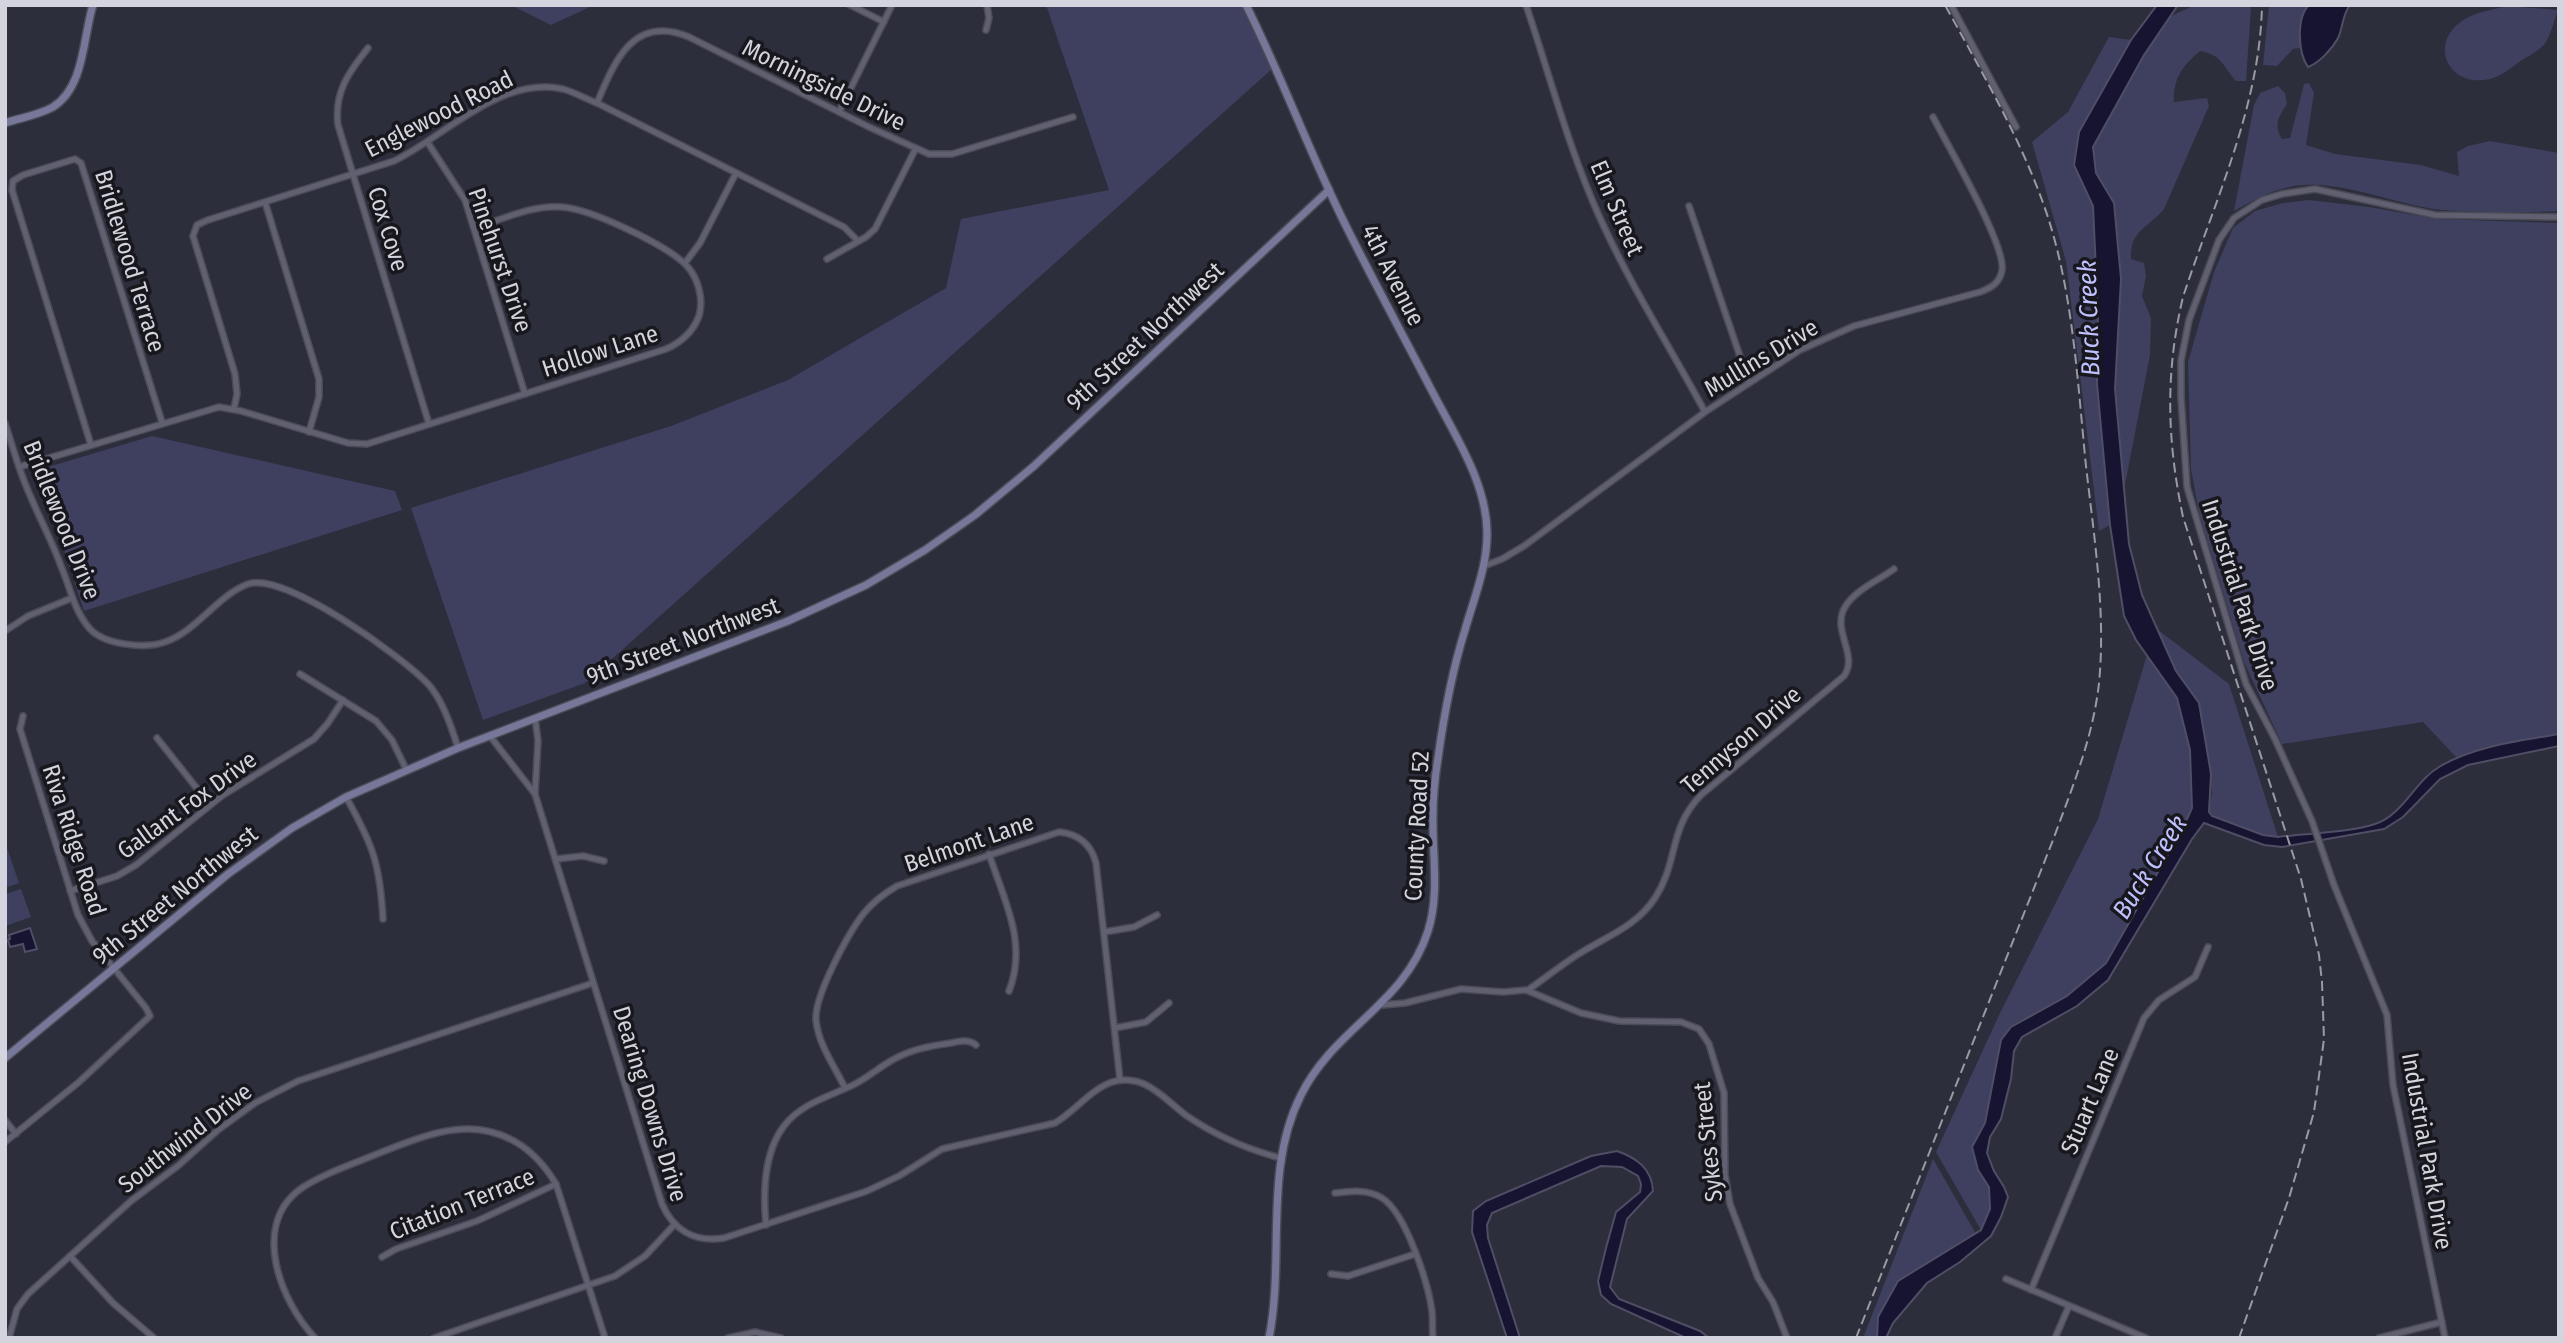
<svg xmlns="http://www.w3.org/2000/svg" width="2564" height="1343" font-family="'Fira Sans Condensed',sans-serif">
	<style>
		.green { fill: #3f3f5f }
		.water { fill: #161431; stroke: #4f4e65; stroke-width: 2 }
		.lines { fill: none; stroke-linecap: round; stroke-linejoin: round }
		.street-casing { stroke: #4b4b57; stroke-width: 8 }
		.secondary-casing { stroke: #4b4b57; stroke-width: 10 }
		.street { stroke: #606070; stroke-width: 5 }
		.secondary { stroke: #779; stroke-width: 7 }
		.rail { stroke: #999aa4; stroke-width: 2; stroke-dasharray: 10 5; stroke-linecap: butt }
		.labels { text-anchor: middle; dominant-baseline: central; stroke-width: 7; stroke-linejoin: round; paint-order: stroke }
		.street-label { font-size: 24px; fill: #d3d4dd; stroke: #17171d }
		.water-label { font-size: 26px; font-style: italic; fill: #bfc0fe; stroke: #17171d }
	</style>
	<rect width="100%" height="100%" fill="#2d2e3c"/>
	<g class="green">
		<path d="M 511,5 L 594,5 L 551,25 Z"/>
		<path d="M 1046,5 L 1242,5 L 1272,69 L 585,683 L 483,720 L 411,508 L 671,426 L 788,380 L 946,288 L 961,219 L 1109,190 Z"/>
		<path d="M 2195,5 L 2249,5 L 2251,8 L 2246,81 L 2236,81 C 2222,65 2222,55 2200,51 C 2182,66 2173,79 2174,102 L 2207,98 L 2209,106 L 2164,209 C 2147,229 2130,230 2131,259 L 2144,263 L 2146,276 L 2142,296 L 2151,318 L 2150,355 L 2124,490 L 2115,389 L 2121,279 L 2114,203 L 2096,173 L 2093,147 L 2144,55 L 2169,17 Z"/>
		<path d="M 2269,5 L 2309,5 C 2297,17 2301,33 2302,48 L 2293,49 L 2277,66 L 2263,65 Z"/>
		<path d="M 2506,6 L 2558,10 C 2554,20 2552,31 2547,40 C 2543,49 2530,55 2522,60 C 2512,67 2502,76 2490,79 C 2447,89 2427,41 2465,19 C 2476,12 2493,10 2506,6 Z"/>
		<path d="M 2109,37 L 2131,40 L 2079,132 L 2074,164 L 2093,206 L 2098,313 L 2097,384 L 2110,525 L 2099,531 L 2066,261 L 2032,142 L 2068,112 Z"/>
		<path d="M 2309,83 L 2314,93 L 2306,145 L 2335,154 L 2421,165 L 2459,176 L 2457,152 L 2468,146 L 2490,141 L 2559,153 L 2559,211 C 2520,213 2480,213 2441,210 C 2397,205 2347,182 2304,185 C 2279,186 2255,199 2234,211 L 2254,105 L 2260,93 L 2278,86 L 2285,93 L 2287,104 C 2279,116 2273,125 2282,139 L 2290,138 L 2304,84 Z"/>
		<path d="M 2309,200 L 2369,207 L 2437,219 L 2559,223 L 2559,734 L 2502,744 L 2457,758 L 2423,722 L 2282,744 L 2244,662 L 2199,513 L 2191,469 L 2188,362 L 2214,272 L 2233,228 L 2255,211 L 2283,203 Z"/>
		<path d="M 152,436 L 395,491 L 402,510 L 84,611 L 38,470 Z"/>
		<path d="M 2158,630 L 2229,684 L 2278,837 L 2263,835 L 2212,816 L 2209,811 L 2212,793 L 2199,703 L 2176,671 Z"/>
		<path d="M 2147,655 L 2177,698 L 2190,750 L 2192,808 L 2183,828 L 2106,963 L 2067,996 L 2011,1027 L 2001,1040 L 1985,1123 L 1972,1147 L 1978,1170 L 1989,1187 L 1990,1209 L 1981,1230 L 1936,1152 L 2000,1013 L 2098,819 Z"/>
		<path d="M 5,842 L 19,883 L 5,888 Z"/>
		<path d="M 21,889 L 31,917 L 5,926 L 5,894 Z"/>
		<path d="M 1933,1159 L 1976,1234 L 1948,1252 L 1878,1317 L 1877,1338 L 1863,1338 Z"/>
	</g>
	<g class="water">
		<path d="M 2157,5 L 2178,5 L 2144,55 L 2093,147 L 2096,173 L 2114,203 L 2121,279 L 2115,389 L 2129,544 L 2142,595 L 2176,671 L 2199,703 L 2211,774 L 2209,812 L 2212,816 L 2263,835 L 2278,837 C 2308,833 2347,833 2375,824 C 2403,815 2415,781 2439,767 C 2474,746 2520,741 2559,734 L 2559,746 L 2468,765 L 2440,779 L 2403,817 L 2384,829 L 2282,847 L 2264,845 L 2204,823 L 2192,839 L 2108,980 L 2077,1006 L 2022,1037 L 2014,1051 L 2011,1079 L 2001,1119 L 1990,1137 L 1987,1153 L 1994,1171 L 2004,1187 L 2008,1197 L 2001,1217 L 1991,1236 L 1960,1262 L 1927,1283 L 1893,1323 L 1886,1338 L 1877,1338 L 1878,1317 L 1898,1281 L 1981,1230 L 1990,1209 L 1989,1187 L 1978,1170 L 1972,1147 L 1985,1123 L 2001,1040 L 2011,1027 L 2067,996 L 2106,963 L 2183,828 L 2192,808 L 2190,750 L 2177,698 L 2136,640 L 2124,616 L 2110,525 L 2097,384 L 2098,313 L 2093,206 L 2074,165 L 2079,132 L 2131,40 Z"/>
		<path d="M 2309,5 L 2350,5 C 2342,15 2343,28 2338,38 C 2332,49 2319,63 2308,67 C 2298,53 2296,18 2309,5 Z"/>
		<path d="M 30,928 L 37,949 L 25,952 L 23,944 L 10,947 L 8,940 L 10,939 L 9,935 Z"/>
		<path d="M 1617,1151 C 1637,1158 1652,1169 1653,1191 L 1627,1219 L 1610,1287 L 1619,1299 L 1700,1331 L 1709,1338 L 1686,1338 L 1611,1304 L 1601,1295 L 1598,1281 L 1606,1248 L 1616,1212 L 1640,1192 L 1641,1184 L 1638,1176 L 1622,1167 L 1601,1166 L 1492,1213 L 1487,1225 L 1488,1238 L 1520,1338 L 1507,1338 L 1472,1232 L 1473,1211 L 1486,1201 L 1591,1156 Z"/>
	</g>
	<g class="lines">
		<defs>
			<g id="street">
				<path d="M 850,5 L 884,22"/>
				<path d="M 1526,5 C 1550,76 1569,150 1600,218 C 1630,285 1670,347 1705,412"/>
				<path d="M 1951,5 L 2016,127"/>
				<path d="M 986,30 L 989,18 L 987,5"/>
				<path d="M 368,48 C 348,73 334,93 338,125 L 429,424"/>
				<path d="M 597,103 C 615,60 634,14 689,37 L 869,127 L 929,154 L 952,154 L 1073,117"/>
				<path d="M 839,112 L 892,5"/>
				<path d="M 428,143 L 465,200 L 525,394"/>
				<path d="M 265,202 L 319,379 L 319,397 L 309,432"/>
				<path d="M 1689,206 L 1749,383"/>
				<path d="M 827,259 L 866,237 L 875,229 L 915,150"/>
				<path d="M 685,263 L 700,243 L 736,173"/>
				<path d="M 234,409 L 237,394 L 235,374 L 193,236 L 197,225 L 208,220 L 394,161 C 444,137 501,75 563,89 C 574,92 586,99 597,103 L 844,227 L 858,241"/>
				<path d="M 5,423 C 11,441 16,460 23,478 C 34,508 50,536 61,566 C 70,587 74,611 90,629 C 105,645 145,649 165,642 C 197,631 218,595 248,584 C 284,571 403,657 429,685 C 443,701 452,728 458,748"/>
				<path d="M 91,445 L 12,190 L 13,181 L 23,175 L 75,159 L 81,163 L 162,422"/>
				<path d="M 19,467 L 219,407 L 241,411 L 348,443 L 367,444 L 666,349 C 682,342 693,332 699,316 C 704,299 698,278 687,266 C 667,245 591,209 562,207 C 534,204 501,220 474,228"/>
				<path d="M 1484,566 L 1502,559 L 1524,546 L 1705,412 L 1800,350 L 1854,326 L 1980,292 C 1991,288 2000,283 2002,270 C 2006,245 1947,144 1933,117"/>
				<path d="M 5,631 L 28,616 L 72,598"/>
				<path d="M 300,674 L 376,721 L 392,740 L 406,769"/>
				<path d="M 535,718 L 538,741 L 535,794 L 662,1204 C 673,1230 695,1243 724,1238 L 867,1191 L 899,1176 L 942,1149 L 1055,1123 C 1075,1111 1090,1090 1112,1082 C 1122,1079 1134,1080 1144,1084 C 1160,1091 1173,1106 1187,1116 C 1215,1135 1249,1150 1281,1158"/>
				<path d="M 490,736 L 535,794"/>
				<path d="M 157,738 L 210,805"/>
				<path d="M 346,797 C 373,845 380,864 383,919"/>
				<path d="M 989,854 C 1004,900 1028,943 1009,991"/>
				<path d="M 556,859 L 583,856 L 604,861"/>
				<path d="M 70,891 L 117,876 L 136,865 L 223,795 L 314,739 L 328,723 L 343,700"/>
				<path d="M 1104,932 L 1134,927 L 1157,915"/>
				<path d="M 1528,990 C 1544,979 1560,966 1577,955 C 1605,937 1636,927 1655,898 C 1679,861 1668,829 1701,795 L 1844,676 C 1859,655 1831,630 1845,607 C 1855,590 1879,580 1894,569"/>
				<path d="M 1382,1005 L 1405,1003 L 1461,989 L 1503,992 L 1526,990 L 1581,1013 L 1619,1021 L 1681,1022 L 1699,1029 L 1709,1044 L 1724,1093 L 1725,1175 L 1730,1204 L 1758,1278 L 1773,1302 L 1787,1338"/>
				<path d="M 1115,1028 L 1146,1022 L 1169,1003"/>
				<path d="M 845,1088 C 835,1067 818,1044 816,1020 C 814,996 849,932 864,913 C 873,902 885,893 897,886 L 1059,832 C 1079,834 1091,844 1096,863 L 1120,1080"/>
				<path d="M 5,1120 L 16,1134"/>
				<path d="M 5,1142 L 79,1082 L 150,1016 L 146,1008 L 92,941 L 78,915 L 20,729 L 23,716"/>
				<path d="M 1335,1193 C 1352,1191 1368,1189 1382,1198 C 1406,1213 1428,1283 1432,1311 C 1433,1320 1432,1329 1433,1338"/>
				<path d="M 766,1225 C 763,1194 764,1152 784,1126 C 800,1104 830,1096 853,1085 C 866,1079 877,1069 889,1062 C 908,1050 929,1046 951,1043 C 960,1041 969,1039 976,1045"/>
				<path d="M 70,1256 L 113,1303 L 154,1338"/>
				<path d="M 382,1257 L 396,1249 L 477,1221 L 556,1184"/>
				<path d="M 1331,1274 L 1348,1276 L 1415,1254"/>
				<path d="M 2006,1279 L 2146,1338"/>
				<path d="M 2031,1290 L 2144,1018 L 2159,1000 L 2195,977 L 2208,947"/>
				<path d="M 9,1338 L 17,1309 L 28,1294 L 131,1201 L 179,1165 L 218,1130 L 255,1103 L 298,1081 L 593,983"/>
				<path d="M 315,1338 C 281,1302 251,1227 299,1190 C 319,1175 358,1162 382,1152 C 415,1139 455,1122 491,1132 C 520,1139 541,1159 556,1184 L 605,1338"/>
				<path d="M 434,1338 L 615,1276 L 645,1256 L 674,1225"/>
				<path d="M 728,1338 L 755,1332 L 781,1338"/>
				<path d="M 2055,1338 L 2069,1306"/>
				<path d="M 2379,1338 L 2442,1322"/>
				<path d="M 2445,1338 L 2393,1085 L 2387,1015 L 2334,885 L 2312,821 L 2275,739 L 2246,684 L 2187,487 L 2181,397 L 2181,361 L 2189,320 L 2219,240 L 2234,218 L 2262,200 L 2282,194 L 2315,189 L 2435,215 L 2559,217"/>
			</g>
			<g id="secondary">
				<path d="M 1246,5 C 1283,79 1311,157 1348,230 C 1375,284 1404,337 1432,391 C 1454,434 1486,481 1487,531 C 1488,565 1474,598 1465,630 C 1452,671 1444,715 1438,758 C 1435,777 1433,796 1433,815 C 1432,854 1440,893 1428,931 C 1405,1004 1334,1028 1301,1095 C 1263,1170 1285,1258 1269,1338"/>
				<path d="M 5,123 C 20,118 39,115 53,107 C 85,87 83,36 93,5"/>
				<path d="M 5,1058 L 228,874 L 292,828 L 346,797 L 458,748 L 788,621 L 866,585 L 925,550 L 975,515 L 1034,466 L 1329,190"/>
			</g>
		</defs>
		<use href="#street" class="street-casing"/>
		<use href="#secondary" class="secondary-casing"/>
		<use href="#street" class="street"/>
		<use href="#secondary" class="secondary"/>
		<g class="rail">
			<path d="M 1856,1338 L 2053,840 C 2072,788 2093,738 2099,683 C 2106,611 2094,537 2086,466 C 2077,378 2073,284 2042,200 C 2017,132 1980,69 1945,5"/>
			<path d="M 2239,1338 L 2289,1198 L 2314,1112 L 2324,1039 L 2322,982 L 2319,955 L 2301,879 L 2183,517 C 2167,441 2165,373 2183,297 C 2214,202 2260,107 2262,5"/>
		</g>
	</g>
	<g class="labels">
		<g class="street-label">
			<text transform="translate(824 85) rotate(26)">Morningside Drive</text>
			<text transform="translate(439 114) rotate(-27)">Englewood Road</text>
			<text transform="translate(1617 208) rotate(67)">Elm Street</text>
			<text transform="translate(388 229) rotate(73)">Cox Cove</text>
			<text transform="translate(500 260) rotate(71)">Pinehurst Drive</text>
			<text transform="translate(130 261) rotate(73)">Bridlewood Terrace</text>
			<text transform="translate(1393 275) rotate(63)">4th Avenue</text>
			<text transform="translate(1145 336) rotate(-43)">9th Street Northwest</text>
			<text transform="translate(600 351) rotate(-18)">Hollow Lane</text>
			<text transform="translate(1761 358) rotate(-31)">Mullins Drive</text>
			<text transform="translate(62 520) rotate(68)">Bridlewood Drive</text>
			<text transform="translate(2240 595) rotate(72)">Industrial Park Drive</text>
			<text transform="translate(683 641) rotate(-21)">9th Street Northwest</text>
			<text transform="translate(1741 740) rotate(-41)">Tennyson Drive</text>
			<text transform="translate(187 805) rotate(-36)">Gallant Fox Drive</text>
			<text transform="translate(1417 826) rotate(-87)">County Road 52</text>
			<text transform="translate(74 840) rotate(72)">Riva Ridge Road</text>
			<text transform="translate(969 843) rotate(-19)">Belmont Lane</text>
			<text transform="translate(175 895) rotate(-39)">9th Street Northwest</text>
			<text transform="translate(2090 1101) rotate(-67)">Stuart Lane</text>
			<text transform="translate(650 1104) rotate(73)">Dearing Downs Drive</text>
			<text transform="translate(185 1138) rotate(-38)">Southwind Drive</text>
			<text transform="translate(1708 1142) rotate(-96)">Sykes Street</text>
			<text transform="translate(2427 1151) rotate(80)">Industrial Park Drive</text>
			<text transform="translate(462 1204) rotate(-22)">Citation Terrace</text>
		</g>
		<g class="water-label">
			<text transform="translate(2089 318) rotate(-92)">Buck Creek</text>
			<text transform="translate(2150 867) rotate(-58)">Buck Creek</text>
		</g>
	</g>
	<rect width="2564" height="1343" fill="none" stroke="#d3d4dd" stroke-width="14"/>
</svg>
